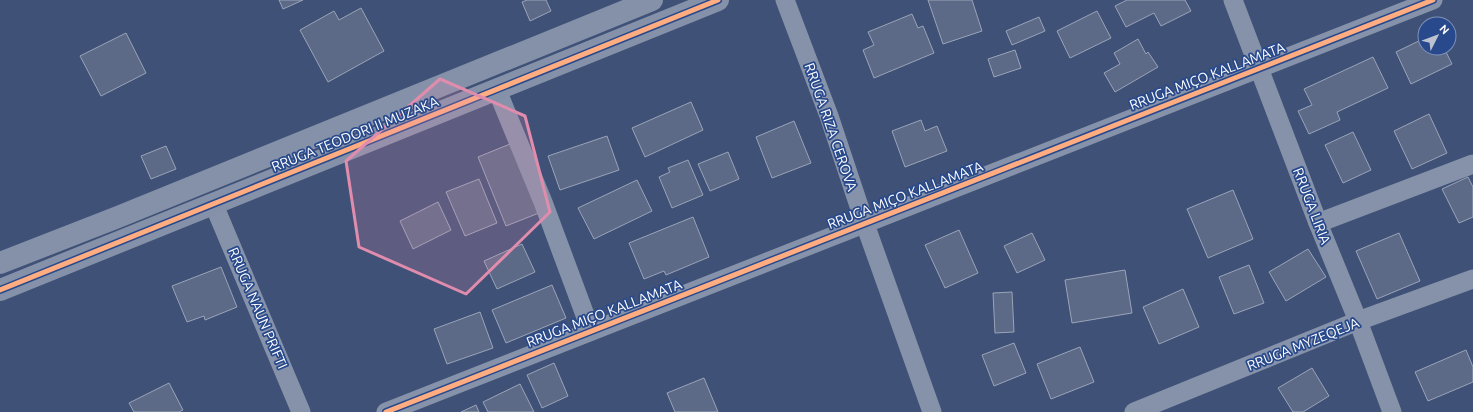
<svg xmlns="http://www.w3.org/2000/svg" width="1473" height="412" font-family="Ubuntu,sans-serif">
	<style>
		.building { fill: #5c6a87; stroke: #9aa4b9 }
		.lines { fill: none; stroke-linecap: round; stroke-linejoin: round }
		.street { stroke: #8692a9; stroke-width: 19 }
		.primary { stroke: #8591a9; stroke-width: 22 }
		.cycleway-casing { stroke: #28498c; stroke-width: 8 }
		.cycleway { stroke: #ffac80; stroke-width: 5 }
		.marked { fill: #e08cad; fill-opacity: 0.2; stroke: #e08cad; stroke-width: 3; stroke-linejoin: round }
		.labels { text-anchor: middle; dominant-baseline: central; stroke-width: 3.5; stroke-linejoin: round; paint-order: stroke }
		.street-label { font-size: 14px; fill: #fff; stroke: #28498c }
	</style>
	<rect width="100%" height="100%" fill="#3f5176"/>
	<g class="building">
		<path d="M 279,0 L 303,0 L 283,9 Z"/>
		<path d="M 527,0 L 546,0 L 551,11 L 530,21 L 522,2 Z"/>
		<path d="M 928,0 L 972,0 L 982,31 L 943,44 Z"/>
		<path d="M 1127,0 L 1185,0 L 1191,11 L 1161,26 L 1154,13 L 1126,27 L 1115,6 Z"/>
		<path d="M 361,8 L 384,51 L 328,82 L 300,30 L 334,11 L 339,20 Z"/>
		<path d="M 1097,11 L 1111,38 L 1070,58 L 1057,31 Z"/>
		<path d="M 912,14 L 918,28 L 923,26 L 934,53 L 874,78 L 863,50 L 874,45 L 868,32 Z"/>
		<path d="M 1039,17 L 1045,31 L 1012,45 L 1006,31 Z"/>
		<path d="M 126,33 L 146,73 L 101,96 L 80,56 Z"/>
		<path d="M 1425,38 L 1425,48 L 1444,48 L 1452,64 L 1411,84 L 1396,52 Z"/>
		<path d="M 1138,39 L 1146,54 L 1148,52 L 1158,67 L 1115,92 L 1104,73 L 1120,64 L 1114,53 Z"/>
		<path d="M 1015,50 L 1021,68 L 994,77 L 988,59 Z"/>
		<path d="M 1373,57 L 1388,88 L 1337,112 L 1340,120 L 1309,134 L 1298,111 L 1312,105 L 1304,89 Z"/>
		<path d="M 691,102 L 703,130 L 645,157 L 632,128 Z"/>
		<path d="M 1429,114 L 1447,153 L 1412,169 L 1394,131 Z"/>
		<path d="M 921,120 L 925,131 L 937,126 L 947,151 L 905,167 L 892,131 Z"/>
		<path d="M 794,121 L 811,163 L 772,178 L 756,137 Z"/>
		<path d="M 1353,132 L 1371,170 L 1343,183 L 1325,145 Z"/>
		<path d="M 607,136 L 619,170 L 560,190 L 548,156 Z"/>
		<path d="M 510,144 L 539,213 L 506,226 L 478,157 Z"/>
		<path d="M 166,146 L 176,169 L 151,179 L 141,156 Z"/>
		<path d="M 728,152 L 739,179 L 710,191 L 698,164 Z"/>
		<path d="M 688,160 L 703,195 L 672,208 L 659,177 L 670,172 L 668,168 Z"/>
		<path d="M 1468,177 L 1473,187 L 1473,217 L 1459,223 L 1442,189 Z"/>
		<path d="M 479,179 L 497,223 L 465,236 L 446,192 Z"/>
		<path d="M 637,180 L 652,211 L 594,239 L 578,208 Z"/>
		<path d="M 1233,190 L 1253,239 L 1208,258 L 1187,209 Z"/>
		<path d="M 438,202 L 451,230 L 413,249 L 400,221 Z"/>
		<path d="M 693,217 L 709,257 L 666,275 L 664,271 L 644,279 L 629,243 Z"/>
		<path d="M 959,230 L 978,273 L 945,288 L 925,245 Z"/>
		<path d="M 1032,233 L 1045,260 L 1017,273 L 1004,246 Z"/>
		<path d="M 1399,233 L 1420,281 L 1377,299 L 1356,251 Z"/>
		<path d="M 522,244 L 535,272 L 497,289 L 484,261 Z"/>
		<path d="M 1308,249 L 1326,277 L 1286,301 L 1269,272 Z"/>
		<path d="M 1249,265 L 1264,303 L 1234,314 L 1219,277 Z"/>
		<path d="M 221,267 L 237,307 L 205,320 L 204,316 L 187,322 L 172,286 Z"/>
		<path d="M 1125,270 L 1132,313 L 1072,323 L 1065,280 Z"/>
		<path d="M 552,285 L 566,318 L 506,343 L 492,310 Z"/>
		<path d="M 1183,289 L 1199,327 L 1159,344 L 1143,307 Z"/>
		<path d="M 1012,292 L 1014,332 L 995,333 L 993,293 Z"/>
		<path d="M 480,312 L 493,348 L 447,364 L 434,329 Z"/>
		<path d="M 1014,343 L 1026,373 L 994,386 L 982,355 Z"/>
		<path d="M 1080,347 L 1094,382 L 1051,399 L 1037,364 Z"/>
		<path d="M 1466,350 L 1473,367 L 1473,382 L 1428,401 L 1415,372 Z"/>
		<path d="M 554,363 L 568,396 L 542,408 L 527,375 Z"/>
		<path d="M 1312,368 L 1329,396 L 1303,412 L 1293,412 L 1278,388 Z"/>
		<path d="M 704,378 L 718,412 L 675,412 L 667,393 Z"/>
		<path d="M 169,383 L 183,410 L 179,412 L 134,412 L 129,403 Z"/>
		<path d="M 520,384 L 534,412 L 488,412 L 483,402 Z"/>
		<path d="M 476,405 L 479,412 L 461,412 Z"/>
	</g>
	<g class="lines">
		<g class="street">
			<path d="M 785,0 L 829,116 L 865,224 L 932,412"/>
			<path d="M 1233,0 L 1318,223 L 1358,321 L 1392,412"/>
			<path d="M 497,90 L 543,202 L 591,331"/>
			<path d="M 214,205 L 301,412"/>
			<path d="M 1318,223 L 1473,164"/>
			<path d="M 386,412 L 1433,0"/>
			<path d="M 1134,412 L 1358,321 L 1473,279"/>
		</g>
		<g class="primary">
			<path d="M 0,263 L 118,217 L 652,0"/>
			<path d="M 0,290 L 718,0"/>
		</g>
		<defs>
			<g id="cycleway">
				<path d="M 0,290 L 718,0"/>
				<path d="M 386,412 L 1433,0"/>
			</g>
		</defs>
		<use href="#cycleway" class="cycleway-casing"/>
		<use href="#cycleway" class="cycleway"/>
	</g>
	<path class="marked" d="M 440,79 L 525,116 L 550,212 L 466,294 L 359,247 L 346,161 Z"/>
	<g class="labels">
		<g class="street-label">
			<text transform="translate(1207 76) rotate(-21)">RRUGA MIÇO KALLAMATA</text>
			<text transform="translate(831 127) rotate(71)">RRUGA RIZA CEROVA</text>
			<text transform="translate(355 134) rotate(-22)">RRUGA TEODORI II MUZAKA</text>
			<text transform="translate(905 195) rotate(-21)">RRUGA MIÇO KALLAMATA</text>
			<text transform="translate(1312 206) rotate(69)">RRUGA LIRIA</text>
			<text transform="translate(258 308) rotate(67)">RRUGA NAUN PRIFTI</text>
			<text transform="translate(604 313) rotate(-21)">RRUGA MIÇO KALLAMATA</text>
			<text transform="translate(1303 344) rotate(-22)">RRUGA MYZEQEJA</text>
		</g>
	</g>
	<g transform="translate(1437 36) rotate(48)"><circle r="19" fill="#28498c" stroke="#7e92ba"/>
	<path d="M0-3L7 15L0 10L-7 15Z" fill="#bcc2cf"/>
	<text y="-6" font-size="11" font-weight="bold" text-anchor="middle" fill="#ffffff">N</text>
	</g>
</svg>
